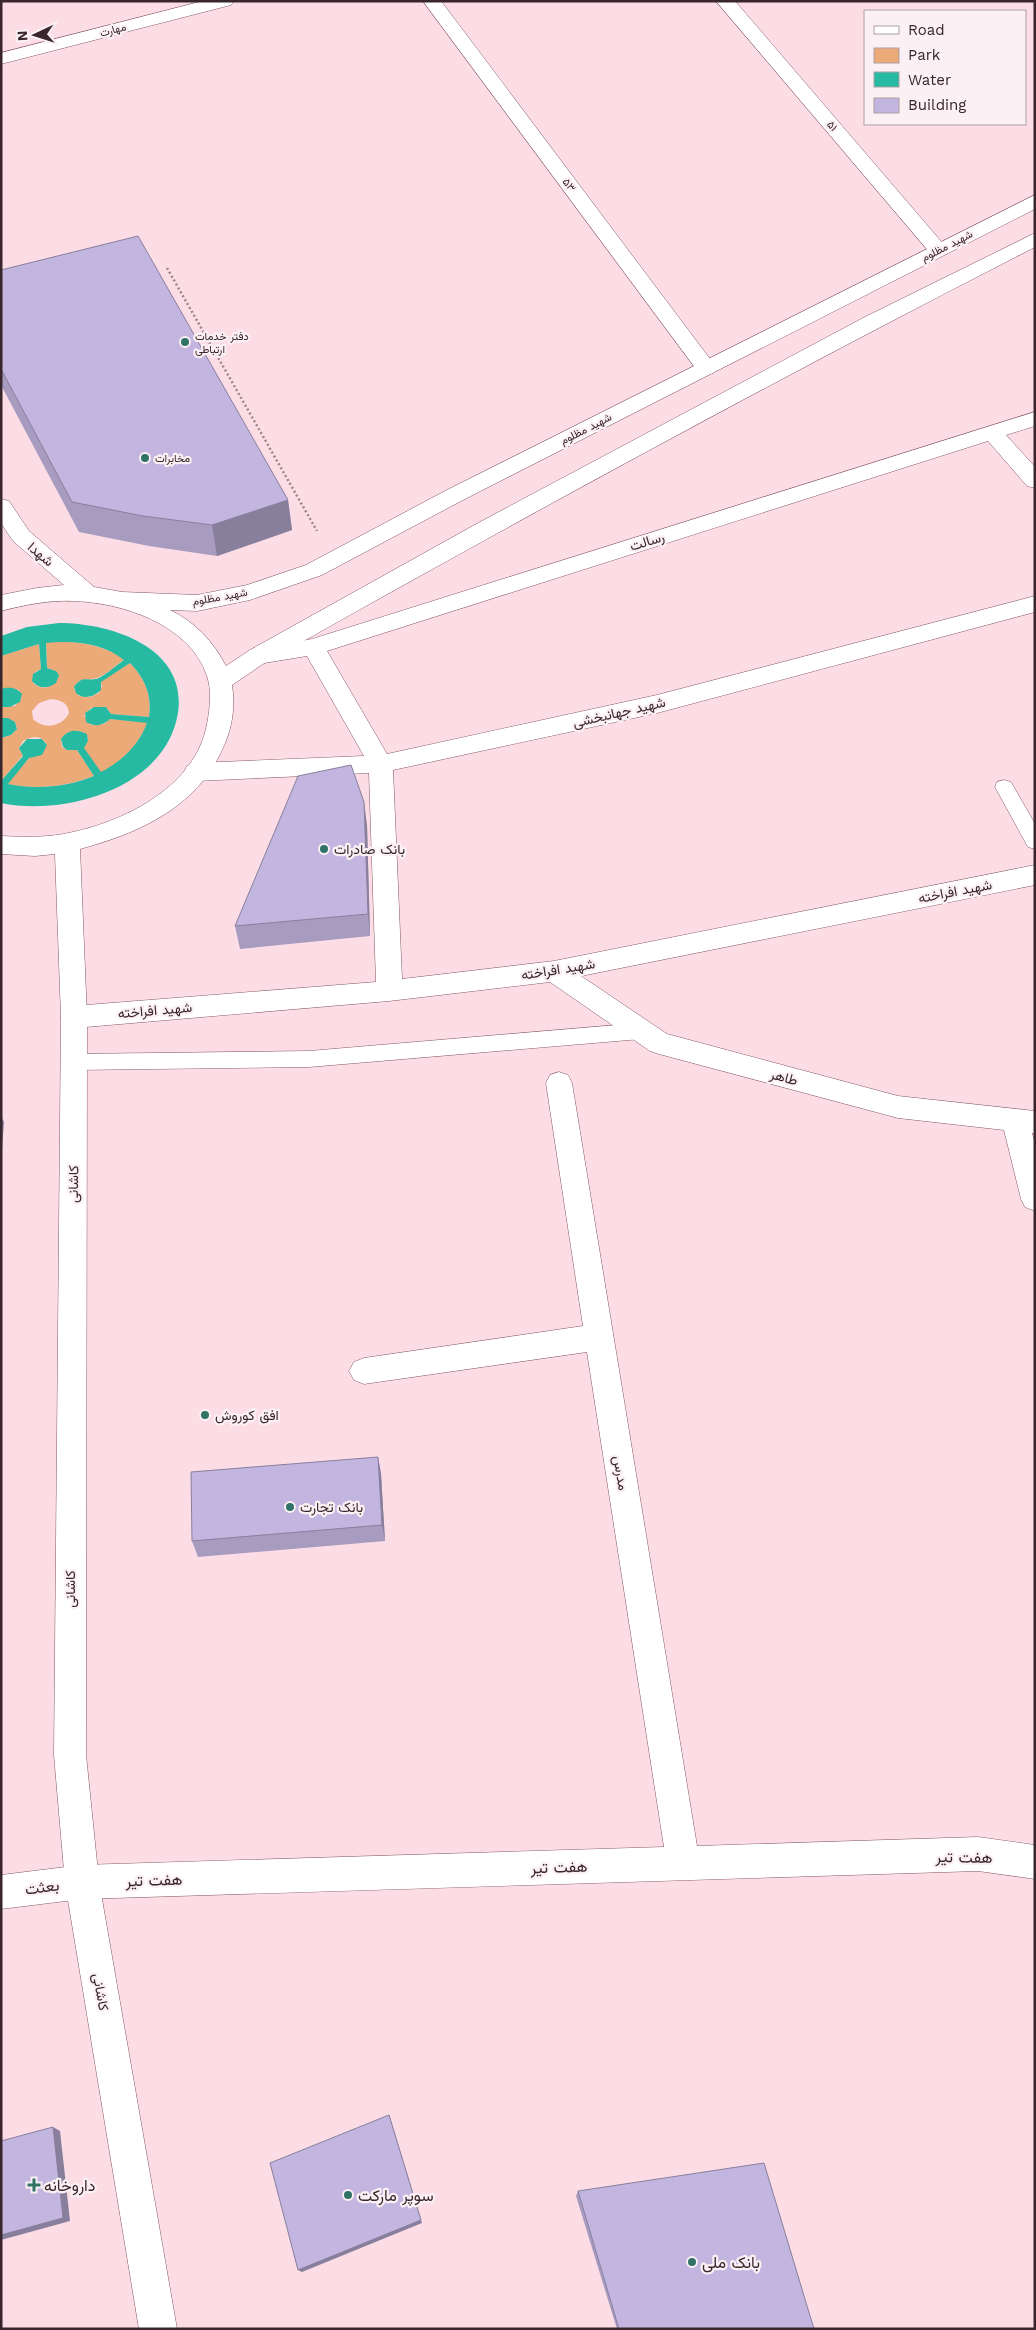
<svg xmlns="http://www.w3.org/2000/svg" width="1036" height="2330" font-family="'Work Sans',Vazirmatn,sans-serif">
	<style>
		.green { fill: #ebaa77; fill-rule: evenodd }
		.water { fill: #26baa3 }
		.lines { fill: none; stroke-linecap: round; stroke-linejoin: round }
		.service-casing { stroke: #845866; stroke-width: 1 }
		.minor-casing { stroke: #845866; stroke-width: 1 }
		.secondary-casing { stroke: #845866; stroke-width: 1 }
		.path { stroke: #9d848b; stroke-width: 2.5; stroke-dasharray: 2 2.5; stroke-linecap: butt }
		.service { fill: #fff; fill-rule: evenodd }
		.minor { fill: #fff; fill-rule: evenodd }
		.secondary { fill: #fff; fill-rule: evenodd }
		.wall { fill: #a79cc0 }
		.shaded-wall { fill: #887f9c }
		.building { fill: #c2b5df; stroke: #887f9c }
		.poi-dot { fill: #2f7367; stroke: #fbf0f3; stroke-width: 2 }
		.labels { text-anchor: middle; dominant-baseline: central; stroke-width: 4.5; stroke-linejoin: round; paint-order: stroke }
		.far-street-label { font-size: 11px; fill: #39262c; stroke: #fbf0f3 }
		.far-poi-label { font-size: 11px; fill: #39262c; stroke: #fbf0f3; text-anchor: start }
		.street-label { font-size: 14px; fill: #39262c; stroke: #fbf0f3 }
		.poi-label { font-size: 14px; fill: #39262c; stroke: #fbf0f3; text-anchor: start }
		.near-street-label { font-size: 16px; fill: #39262c; stroke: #fbf0f3 }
		.near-poi-label { font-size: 16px; fill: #39262c; stroke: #fbf0f3; text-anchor: start }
	</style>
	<rect width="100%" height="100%" fill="#fcdde5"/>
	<path class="green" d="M 46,642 C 74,640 101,644 125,659 C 116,665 106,675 97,678 C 88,681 78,676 74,689 L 79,696 L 90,697 L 99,693 L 102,686 L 100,682 L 130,663 C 145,679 152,694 149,717 L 111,714 L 106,707 L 91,708 L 84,715 L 91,725 L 104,724 L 110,719 L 148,722 C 139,745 122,761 101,773 L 83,748 L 88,741 L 87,735 C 77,728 68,730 61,739 L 62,747 L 67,750 L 77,750 L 94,776 C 65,787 37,790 7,784 L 29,758 L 47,745 C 42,735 32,736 23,741 L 19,748 L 23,755 L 1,781 L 1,738 L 11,735 L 17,729 L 15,722 L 1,718 L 1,707 L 15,706 L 21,699 L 19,690 L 10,688 L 1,690 L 1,656 L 39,644 L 41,669 L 35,672 L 33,683 C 43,692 54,687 59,675 L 56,671 L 47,668 ZM 51,699 C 60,700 68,702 69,713 C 62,727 44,730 33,719 L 32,711 L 39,703 Z"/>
	<g class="water">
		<path d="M 59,623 C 114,623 195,650 176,722 C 158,790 63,816 1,803 L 1,781 L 23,756 L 19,748 L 27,739 L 42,739 L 47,745 L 42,755 L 29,758 L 8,784 C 36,790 67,787 94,776 L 77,750 L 67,750 L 63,747 L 61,739 C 68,729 77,729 87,734 L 88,741 L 84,748 L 101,772 C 122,761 139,745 147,723 L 110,719 C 103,726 94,727 86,722 L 85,713 L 94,707 L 106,707 L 111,714 L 149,717 C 152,694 145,679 130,663 L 101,682 L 101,690 C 94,697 83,700 76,693 L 74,687 C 82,675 86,681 96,679 C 102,678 118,664 124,660 C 103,643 73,640 46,643 L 47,668 L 56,671 L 59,675 L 56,683 C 48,689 38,689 32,681 L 33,674 L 41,669 L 39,644 L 1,656 L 1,636 L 27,627 Z"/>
		<path d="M 4,688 C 12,687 17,688 22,694 L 20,702 L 10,707 L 1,707 L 1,690 Z"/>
		<path d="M 1,718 L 8,718 L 15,722 L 17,729 L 11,735 L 1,738 Z"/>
	</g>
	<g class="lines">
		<defs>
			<g id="service">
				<path d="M 1004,780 L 1011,782 L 1035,824 L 1035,849 L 1028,847 L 995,787 L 997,782 Z"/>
				<path d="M 641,1023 L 648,1025 L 651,1031 L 648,1037 L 641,1039 L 309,1067 L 73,1070 L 66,1068 L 63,1062 L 66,1056 L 73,1054 L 309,1051 Z"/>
			</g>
			<g id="minor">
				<path d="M 203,1 L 234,1 L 231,5 L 1,64 L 1,53 Z"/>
				<path d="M 423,1 L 441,1 L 713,363 L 716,368 L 713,373 L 706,375 L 699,373 Z"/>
				<path d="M 716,1 L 735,1 L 945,246 L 948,250 L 945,254 L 938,256 L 931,254 Z"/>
				<path d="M 1035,412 L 1035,426 L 1006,435 L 1035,467 L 1035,488 L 1027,486 L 988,441 L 327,651 L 387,754 L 657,695 L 1035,596 L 1035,612 L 657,713 L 393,770 L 402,979 L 554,961 L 1035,865 L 1035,885 L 581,976 L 667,1034 L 898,1096 L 1035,1111 L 1035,1133 L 1032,1133 L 1035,1144 L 1035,1211 L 1025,1207 L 1021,1199 L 1004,1130 L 898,1118 L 659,1054 L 650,1051 L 550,982 L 389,1001 L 74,1028 L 65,1025 L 61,1017 L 65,1009 L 74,1006 L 376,982 L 369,773 L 196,781 L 187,778 L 184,772 L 187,766 L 196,763 L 364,756 L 307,656 L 258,664 L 250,662 L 246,656 L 250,650 L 312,639 Z"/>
				<path d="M 559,1072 L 568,1075 L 572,1083 L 697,1846 L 978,1837 L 1035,1845 L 1035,1879 L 978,1871 L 82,1899 L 1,1909 L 1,1875 L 82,1865 L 664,1847 L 587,1352 L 364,1384 L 354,1380 L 349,1371 L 354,1362 L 364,1358 L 583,1326 L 546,1083 L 550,1075 Z"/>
			</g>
			<path id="secondary" d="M 1035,195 L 1035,209 L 461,501 L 322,575 L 250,600 L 197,611 L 170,610 C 195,622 213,641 226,666 L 250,650 L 480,522 L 865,317 L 1035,233 L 1035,247 C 775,380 520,519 266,662 L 232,685 C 236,711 231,734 218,758 C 190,811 135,834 80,849 L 87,1017 L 86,1755 L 99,1882 L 177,2329 L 139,2329 L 65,1882 L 54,1755 L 61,1017 L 55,854 L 35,856 L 1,854 L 1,836 C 25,837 49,838 73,832 C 128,820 196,785 207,724 C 210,708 212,691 207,676 C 190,624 121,602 72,601 C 49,600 24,605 1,611 L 1,595 L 37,588 L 64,585 L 13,541 L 1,523 L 1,499 L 9,501 L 29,531 L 94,587 L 122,592 L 197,595 L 247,585 L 306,565 L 445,491 Z"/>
		</defs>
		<use href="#service" class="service-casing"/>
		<use href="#minor" class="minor-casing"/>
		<use href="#secondary" class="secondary-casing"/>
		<path class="path" d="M 167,268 L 317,531"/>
		<use href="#service" class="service"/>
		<use href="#minor" class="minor"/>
		<use href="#secondary" class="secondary"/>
	</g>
	<g class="wall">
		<path d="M 1,270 L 288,500 L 292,530 L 217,556 L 149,546 L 79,532 L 1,385 Z"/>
		<path d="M 367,825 L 370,936 L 240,949 L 235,926 Z"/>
		<path d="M 378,1457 L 381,1474 L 385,1541 L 198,1557 L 192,1541 Z"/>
		<path d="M 578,2191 L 814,2329 L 617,2329 L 576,2196 Z"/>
	</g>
	<g class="shaded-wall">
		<path d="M 288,500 L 292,530 L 217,556 L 212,525 Z"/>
		<path d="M 364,802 L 367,825 L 370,936 L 368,914 Z"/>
		<path d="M 1,1116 L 4,1122 L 1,1163 Z"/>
		<path d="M 378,1457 L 381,1474 L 385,1541 L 382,1525 Z"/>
		<path d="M 389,2115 L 422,2223 L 302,2272 L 298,2270 Z"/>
		<path d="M 53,2127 L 60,2131 L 70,2221 L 1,2240 L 1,2235 Z"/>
	</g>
	<g class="building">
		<path d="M 138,236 L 288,500 L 212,525 L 143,516 L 72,502 L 1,369 L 1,270 Z"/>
		<path d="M 351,765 L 364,802 L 368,914 L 235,926 L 298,776 Z"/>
		<path d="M 378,1457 L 382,1525 L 192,1541 L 191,1472 Z"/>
		<path d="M 389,2115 L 421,2220 L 298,2270 L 270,2163 Z"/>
		<path d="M 53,2127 L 63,2218 L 1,2235 L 1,2141 Z"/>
		<path d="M 764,2163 L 814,2329 L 619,2329 L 578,2191 Z"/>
	</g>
	<g class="poi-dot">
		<circle cx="185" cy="342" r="5"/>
		<circle cx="145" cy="458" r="5"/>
		<circle cx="324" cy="849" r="5"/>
		<circle cx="205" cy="1415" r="5"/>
		<circle cx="290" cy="1507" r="5"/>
		<path d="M31.5 2177.5h5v5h5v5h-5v5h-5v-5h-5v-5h5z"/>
		<circle cx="348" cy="2195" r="5"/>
		<circle cx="692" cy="2262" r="5"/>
	</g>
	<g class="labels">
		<g class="far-street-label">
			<text transform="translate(113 30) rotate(-15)">مهارت</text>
			<text transform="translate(832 126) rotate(49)">۵۱</text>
			<text transform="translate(569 185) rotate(53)">۵۳</text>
			<text transform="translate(947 246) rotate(-27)">شهید مظلوم</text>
			<text transform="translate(586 429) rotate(-27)">شهید مظلوم</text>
			<text transform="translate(220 597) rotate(-10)">شهید مظلوم</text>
		</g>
		<g class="far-poi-label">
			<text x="195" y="336">دفتر خدمات<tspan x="195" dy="13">ارتباطی</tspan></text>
			<text x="155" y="458">مخابرات</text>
		</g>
		<g class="street-label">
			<text transform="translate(647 541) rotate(-17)">رسالت</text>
			<text transform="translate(41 554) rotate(40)">شهدا</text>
			<text transform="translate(619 712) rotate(-13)">شهید جهانبخشی</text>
			<text transform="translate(955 891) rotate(-11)">شهید افراخته</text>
			<text transform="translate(558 969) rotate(-9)">شهید افراخته</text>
			<text transform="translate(155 1010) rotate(-5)">شهید افراخته</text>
			<text transform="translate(784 1077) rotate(15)">طاهر</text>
			<text transform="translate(73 1184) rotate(-89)">کاشانی</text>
			<text transform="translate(621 1473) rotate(81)">مدرس</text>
			<text transform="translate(70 1589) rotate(-90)">کاشانی</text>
			<text transform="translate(101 1992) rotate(80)">کاشانی</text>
		</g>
		<g class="poi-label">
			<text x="334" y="849">بانک صادرات</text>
			<text x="215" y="1415">افق کوروش</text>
			<text x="300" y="1507">بانک تجارت</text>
		</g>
		<g class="near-street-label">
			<text transform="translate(964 1857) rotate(1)">هفت تیر</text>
			<text transform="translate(559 1867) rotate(-2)">هفت تیر</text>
			<text transform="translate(154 1880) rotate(-2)">هفت تیر</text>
			<text transform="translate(42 1887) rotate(-8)">بعثت</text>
		</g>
		<g class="near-poi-label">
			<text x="44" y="2185">داروخانه</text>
			<text x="358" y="2195">سوپر مارکت</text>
			<text x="702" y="2262">بانک ملی</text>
		</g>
	</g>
	<rect width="1036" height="2330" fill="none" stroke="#39262c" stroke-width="5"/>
	<rect x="864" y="10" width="162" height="115" fill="#fbf0f3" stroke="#ad9fa3"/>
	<rect x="874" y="26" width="25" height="8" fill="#ffffff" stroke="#ad9fa3"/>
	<text x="908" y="35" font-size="15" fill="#39262c">Road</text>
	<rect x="874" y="48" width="25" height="15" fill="#ebaa77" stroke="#ad9fa3"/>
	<text x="908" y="60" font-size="15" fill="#39262c">Park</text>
	<rect x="874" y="72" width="25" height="15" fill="#26baa3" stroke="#ad9fa3"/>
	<text x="908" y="85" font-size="15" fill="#39262c">Water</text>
	<rect x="874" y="98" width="25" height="15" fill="#c2b5df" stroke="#ad9fa3"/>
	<text x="908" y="110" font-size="15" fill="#39262c">Building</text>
	<g transform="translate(35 35) rotate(266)" stroke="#fbf0f3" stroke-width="4" paint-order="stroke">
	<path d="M0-4L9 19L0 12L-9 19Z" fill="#39262c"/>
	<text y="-8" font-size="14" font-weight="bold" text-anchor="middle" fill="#39262c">N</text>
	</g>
</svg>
